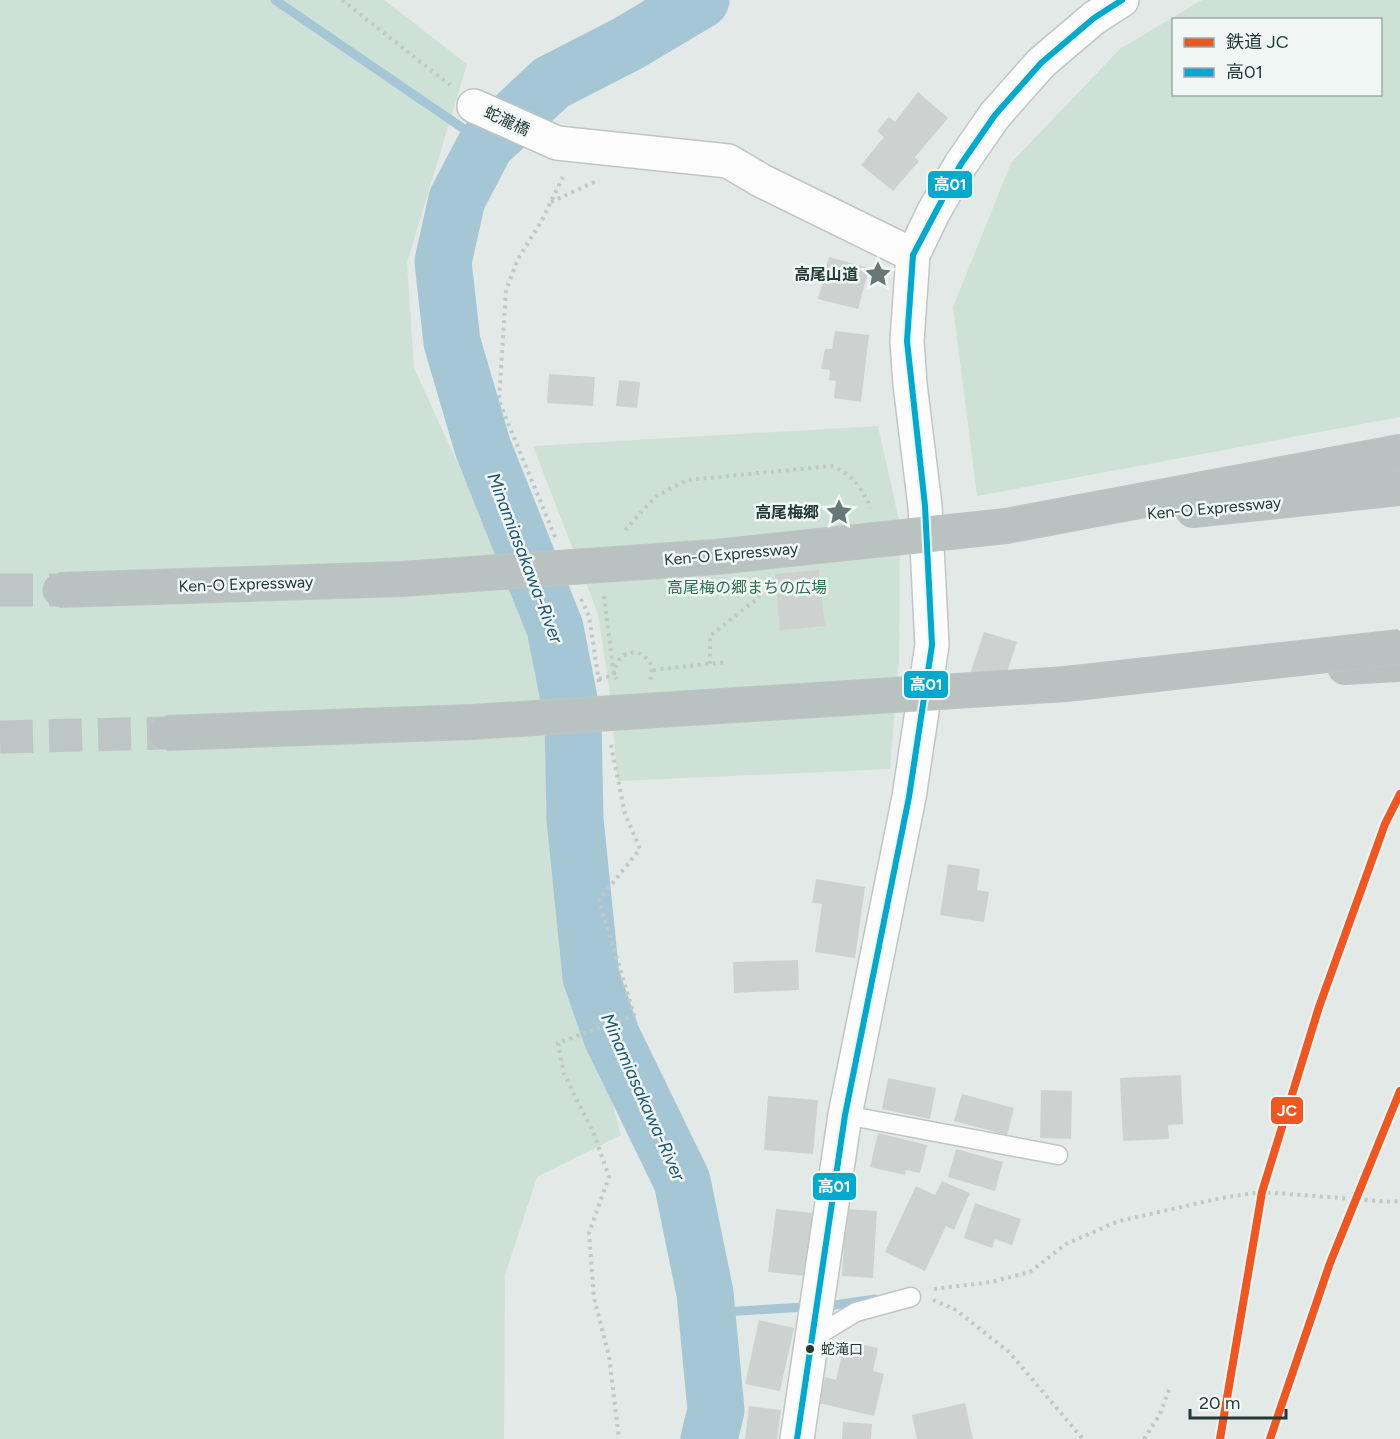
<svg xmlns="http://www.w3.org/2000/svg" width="1400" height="1439" font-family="Figtree,'Noto Sans JP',sans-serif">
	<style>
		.green { fill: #cde1d6; fill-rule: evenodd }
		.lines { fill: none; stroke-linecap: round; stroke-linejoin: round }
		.stream { stroke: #a5c7d5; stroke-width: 9 }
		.river { stroke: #a5c7d5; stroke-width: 57 }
		.building { fill: #cdd2d1 }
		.motorway-tunnel { stroke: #bcc6c4; stroke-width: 33; stroke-dasharray: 33 16; stroke-linecap: butt }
		.service-casing { stroke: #c0c5c4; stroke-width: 21 }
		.minor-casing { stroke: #c0c5c4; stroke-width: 36 }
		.secondary-casing { stroke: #bfc6c4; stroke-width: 36 }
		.motorway-casing { stroke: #bcc4c3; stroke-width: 36 }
		.path { stroke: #c0c9c7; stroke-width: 4; stroke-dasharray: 3 4.5; stroke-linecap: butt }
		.service { stroke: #fbfcfb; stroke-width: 18 }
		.minor { stroke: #fbfcfb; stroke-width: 33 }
		.secondary { stroke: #fbfcfb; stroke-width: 33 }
		.motorway { stroke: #bac1c1; stroke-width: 33 }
		.motorway-bridge-casing { stroke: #bcc4c3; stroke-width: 36; stroke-linecap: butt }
		.motorway-bridge { stroke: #bac1c1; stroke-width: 33 }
		.bus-1-casing { stroke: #f1f7f5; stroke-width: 10 }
		.bus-1 { stroke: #00a9ce; stroke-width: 6 }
		.rail-1-casing { stroke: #f1f7f5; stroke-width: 12 }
		.rail-1 { stroke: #f15620; stroke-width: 8 }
		.bus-dot { fill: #223a38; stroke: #f1f7f5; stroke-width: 2 }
		.labels { text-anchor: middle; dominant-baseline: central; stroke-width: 5; stroke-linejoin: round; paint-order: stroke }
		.bus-label { font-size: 14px; fill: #223a38; stroke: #f1f7f5; text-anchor: start }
		.street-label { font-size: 16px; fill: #223a38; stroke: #f1f7f5 }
		.poi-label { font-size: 16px; font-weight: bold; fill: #223a38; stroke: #f1f7f5; text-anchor: end }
		.park-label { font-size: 16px; fill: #2f6f52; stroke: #f1f7f5 }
		.water-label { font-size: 18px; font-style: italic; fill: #205773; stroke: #f1f7f5 }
		.line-badge { stroke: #f1f7f5; stroke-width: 2 }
		.badge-label { font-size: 16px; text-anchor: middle; font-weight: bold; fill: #fff }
	</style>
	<rect width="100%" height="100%" fill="#e3e9e7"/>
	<g class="green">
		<path d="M 0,0 L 384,0 L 467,64 L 407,263 L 414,368 L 479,510 L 551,683 L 553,880 L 621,1135 L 537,1177 L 505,1275 L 504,1439 L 0,1439 Z"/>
		<path d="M 1202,0 L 1400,0 L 1400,417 L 977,496 L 953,307 L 1011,163 L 1120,49 ZM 1174,20 L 1380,20 L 1380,94 L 1174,94 Z"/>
		<path d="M 878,426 L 900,525 L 899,658 L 890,769 L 618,781 L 609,686 L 598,614 L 533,446 Z"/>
	</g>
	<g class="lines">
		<g class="stream">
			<path d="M 275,0 L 486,144"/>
			<path d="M 828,1306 L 875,1299"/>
			<path d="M 707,1313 L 805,1307"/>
		</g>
		<path class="river" d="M 701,0 L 627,44 L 551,83 L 486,144 L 457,199 L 443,262 L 452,342 L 483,448 L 555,628 L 573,719 L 575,819 L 591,977 L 612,1037 L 682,1181 L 705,1293 L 716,1410 L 709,1439"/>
	</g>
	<g class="building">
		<path d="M 918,92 L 948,118 L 915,157 L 919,161 L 893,191 L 861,165 L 884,137 L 877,131 L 889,117 L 895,122 Z"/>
		<path d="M 829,257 L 869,268 L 858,309 L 818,299 Z"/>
		<path d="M 835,331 L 869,335 L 861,402 L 834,398 L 836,381 L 829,380 L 830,370 L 821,369 L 825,349 L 832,349 Z"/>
		<path d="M 549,374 L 595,377 L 593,406 L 547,403 Z"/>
		<path d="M 619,380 L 640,382 L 637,408 L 616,406 Z"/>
		<path d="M 819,570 L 825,626 L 780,630 L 775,574 Z"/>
		<path d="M 984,632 L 1017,642 L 1001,691 L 968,680 Z"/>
		<path d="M 948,864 L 980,869 L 977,890 L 989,892 L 984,922 L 940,915 Z"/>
		<path d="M 816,879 L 865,887 L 855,958 L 815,952 L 822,904 L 812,903 Z"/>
		<path d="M 798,960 L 799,990 L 734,993 L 733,962 Z"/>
		<path d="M 1181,1075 L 1183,1124 L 1168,1125 L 1169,1139 L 1123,1141 L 1120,1078 Z"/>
		<path d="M 888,1078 L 936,1088 L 930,1119 L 882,1109 Z"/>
		<path d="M 1041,1090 L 1072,1091 L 1071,1139 L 1040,1138 Z"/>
		<path d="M 962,1094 L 1014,1108 L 1007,1135 L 954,1121 Z"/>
		<path d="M 768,1096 L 818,1100 L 813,1154 L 764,1150 Z"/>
		<path d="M 878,1133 L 927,1145 L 920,1173 L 906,1170 L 905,1175 L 870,1167 Z"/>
		<path d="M 956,1149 L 1003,1162 L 995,1191 L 948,1177 Z"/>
		<path d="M 942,1181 L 970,1193 L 954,1230 L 946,1226 L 925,1271 L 885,1252 L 916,1186 L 935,1195 Z"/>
		<path d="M 975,1203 L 1021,1219 L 1012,1245 L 995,1239 L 992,1248 L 964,1238 Z"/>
		<path d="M 776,1209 L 813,1213 L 806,1276 L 768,1272 Z"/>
		<path d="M 846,1209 L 877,1211 L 873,1278 L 842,1276 Z"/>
		<path d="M 759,1320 L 794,1328 L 780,1391 L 745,1384 Z"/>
		<path d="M 845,1341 L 878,1348 L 873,1371 L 884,1374 L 874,1416 L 819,1403 L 825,1377 L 836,1380 Z"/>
		<path d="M 965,1403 L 973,1439 L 917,1439 L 912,1415 Z"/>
		<path d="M 749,1406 L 781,1410 L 777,1439 L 745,1439 Z"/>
		<path d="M 843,1422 L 872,1424 L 871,1439 L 842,1439 Z"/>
	</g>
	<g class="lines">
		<g class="motorway-tunnel">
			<path d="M 0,590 L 59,590"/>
			<path d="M 0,737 L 166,733"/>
		</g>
		<defs>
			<g id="service">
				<path d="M 845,1115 L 1058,1155"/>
				<path d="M 813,1338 L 856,1312 L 911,1297"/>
			</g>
			<path id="minor" d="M 474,106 L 557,143 L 728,161 L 762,181 L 913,255"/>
			<path id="secondary" d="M 797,1439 L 845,1115 L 909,797 L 932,645 L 925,506 L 910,384 L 907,341 L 913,255 L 933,213 L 961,164 L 995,115 L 1041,63 L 1094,18 L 1122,0"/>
			<g id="motorway">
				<path d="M 1193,510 L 1400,488"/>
				<path d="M 1006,526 L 1400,452"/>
				<path d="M 1345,667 L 1400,664"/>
			</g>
		</defs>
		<use href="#service" class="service-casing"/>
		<use href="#minor" class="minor-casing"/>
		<use href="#secondary" class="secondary-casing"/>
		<use href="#motorway" class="motorway-casing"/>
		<g class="path">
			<path d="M 342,0 L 450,85"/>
			<path d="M 551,202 L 599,180"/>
			<path d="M 625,530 L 655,497 L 687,480 L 832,466 C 853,475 862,488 871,508"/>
			<path d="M 555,537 L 499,401 L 506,290 L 518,259 L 542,220 L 563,177"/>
			<path d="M 604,596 L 614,675 L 617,679"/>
			<path d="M 581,599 L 589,616 L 599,682"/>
			<path d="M 710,664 L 710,636 L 759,597 L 758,583"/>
			<path d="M 653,670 L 726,662"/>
			<path d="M 614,675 C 616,661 621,653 636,652 C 649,656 655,667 650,680"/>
			<path d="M 599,679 L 614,675"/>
			<path d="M 611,745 L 625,814 L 640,849 L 599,900 L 634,1015 L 558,1043 L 564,1074 L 594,1134 L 609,1177 L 589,1233 L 594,1298 L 609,1356 L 619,1439"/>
			<path d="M 934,1289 L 991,1282 L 1030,1272 L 1066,1244 L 1119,1221 L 1221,1198 L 1262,1192 L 1392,1202 L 1400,1200"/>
			<path d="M 933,1300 L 956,1310 L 1009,1352 L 1083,1439"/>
			<path d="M 1144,1439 L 1160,1414 L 1170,1387"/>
		</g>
		<use href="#service" class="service"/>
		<use href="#minor" class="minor"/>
		<use href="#secondary" class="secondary"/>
		<use href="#motorway" class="motorway"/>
		<defs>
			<g id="motorway-bridge">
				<path d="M 59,590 L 401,579 L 715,557 L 1006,526"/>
				<path d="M 166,733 L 472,722 L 1066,684 L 1400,647"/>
			</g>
		</defs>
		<use href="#motorway-bridge" class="motorway-bridge-casing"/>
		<use href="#motorway-bridge" class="motorway-bridge"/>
		<defs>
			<path id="bus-1" d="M 797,1439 L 845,1115 L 909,797 L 932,645 L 925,506 L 907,341 L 913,255 L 961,164 L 995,115 L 1041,63 L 1094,18 L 1122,0"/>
		</defs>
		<use href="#bus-1" class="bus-1-casing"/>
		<use href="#bus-1" class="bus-1"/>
		<defs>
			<g id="rail-1">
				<path d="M 1220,1439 L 1262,1192 L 1319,1007 L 1385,824 L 1400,794"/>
				<path d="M 1270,1439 L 1330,1263 L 1400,1091"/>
			</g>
		</defs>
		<use href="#rail-1" class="rail-1-casing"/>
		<use href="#rail-1" class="rail-1"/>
	</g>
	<defs>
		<symbol id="sight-bare" viewBox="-9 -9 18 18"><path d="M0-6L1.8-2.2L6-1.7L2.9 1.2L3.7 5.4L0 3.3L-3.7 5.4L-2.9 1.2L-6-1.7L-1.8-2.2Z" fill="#667775" stroke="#f1f7f5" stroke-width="2.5" paint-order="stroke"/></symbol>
	</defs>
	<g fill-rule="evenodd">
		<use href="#sight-bare" x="859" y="255" width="38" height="38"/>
		<use href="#sight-bare" x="820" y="493" width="38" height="38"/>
	</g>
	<circle class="bus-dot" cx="810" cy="1349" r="5"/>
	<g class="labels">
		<g class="bus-label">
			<text x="821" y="1349">蛇滝口</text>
		</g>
		<g class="street-label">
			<text transform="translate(507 121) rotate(25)">蛇瀧橋</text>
			<text transform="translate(1214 508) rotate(-5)">Ken-O Expressway</text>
			<text transform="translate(731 554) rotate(-5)">Ken-O Expressway</text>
			<text transform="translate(246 584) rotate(-2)">Ken-O Expressway</text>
		</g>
		<g class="poi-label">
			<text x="858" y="274">高尾山道</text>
			<text x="819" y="512">高尾梅郷</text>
		</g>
		<g class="park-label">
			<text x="747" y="587">高尾梅の郷まちの広場</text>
		</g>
		<g class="water-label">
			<text transform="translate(525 558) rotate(69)">Minamiasakawa-River</text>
			<text transform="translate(643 1097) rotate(66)">Minamiasakawa-River</text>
		</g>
	</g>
	<g class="line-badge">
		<rect x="927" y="170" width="46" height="29" rx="6" fill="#00a9ce"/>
		<rect x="903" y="670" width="46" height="29" rx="6" fill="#00a9ce"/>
		<rect x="1270" y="1096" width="34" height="29" rx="6" fill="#f15620"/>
		<rect x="812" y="1172" width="45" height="29" rx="6" fill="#00a9ce"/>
	</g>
	<g class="badge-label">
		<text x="950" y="190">高01</text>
		<text x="926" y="690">高01</text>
		<text x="1287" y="1116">JC</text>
		<text x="834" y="1192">高01</text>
	</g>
	<rect x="1172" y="18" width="210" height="78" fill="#f1f7f5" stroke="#9eaba9" stroke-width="1.5"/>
	<rect x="1184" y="38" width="30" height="9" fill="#f15620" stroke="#9eaba9" stroke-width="1.5"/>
	<text x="1226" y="48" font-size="18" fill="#223a38">鉄道 JC</text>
	<rect x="1184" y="68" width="30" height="9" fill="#00a9ce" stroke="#9eaba9" stroke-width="1.5"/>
	<text x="1226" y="78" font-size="18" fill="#223a38">高01</text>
	<path d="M1190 1409v9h96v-9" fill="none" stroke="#223a38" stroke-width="3"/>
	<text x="1199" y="1409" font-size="18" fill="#223a38" stroke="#f1f7f5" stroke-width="4.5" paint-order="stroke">20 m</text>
</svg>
